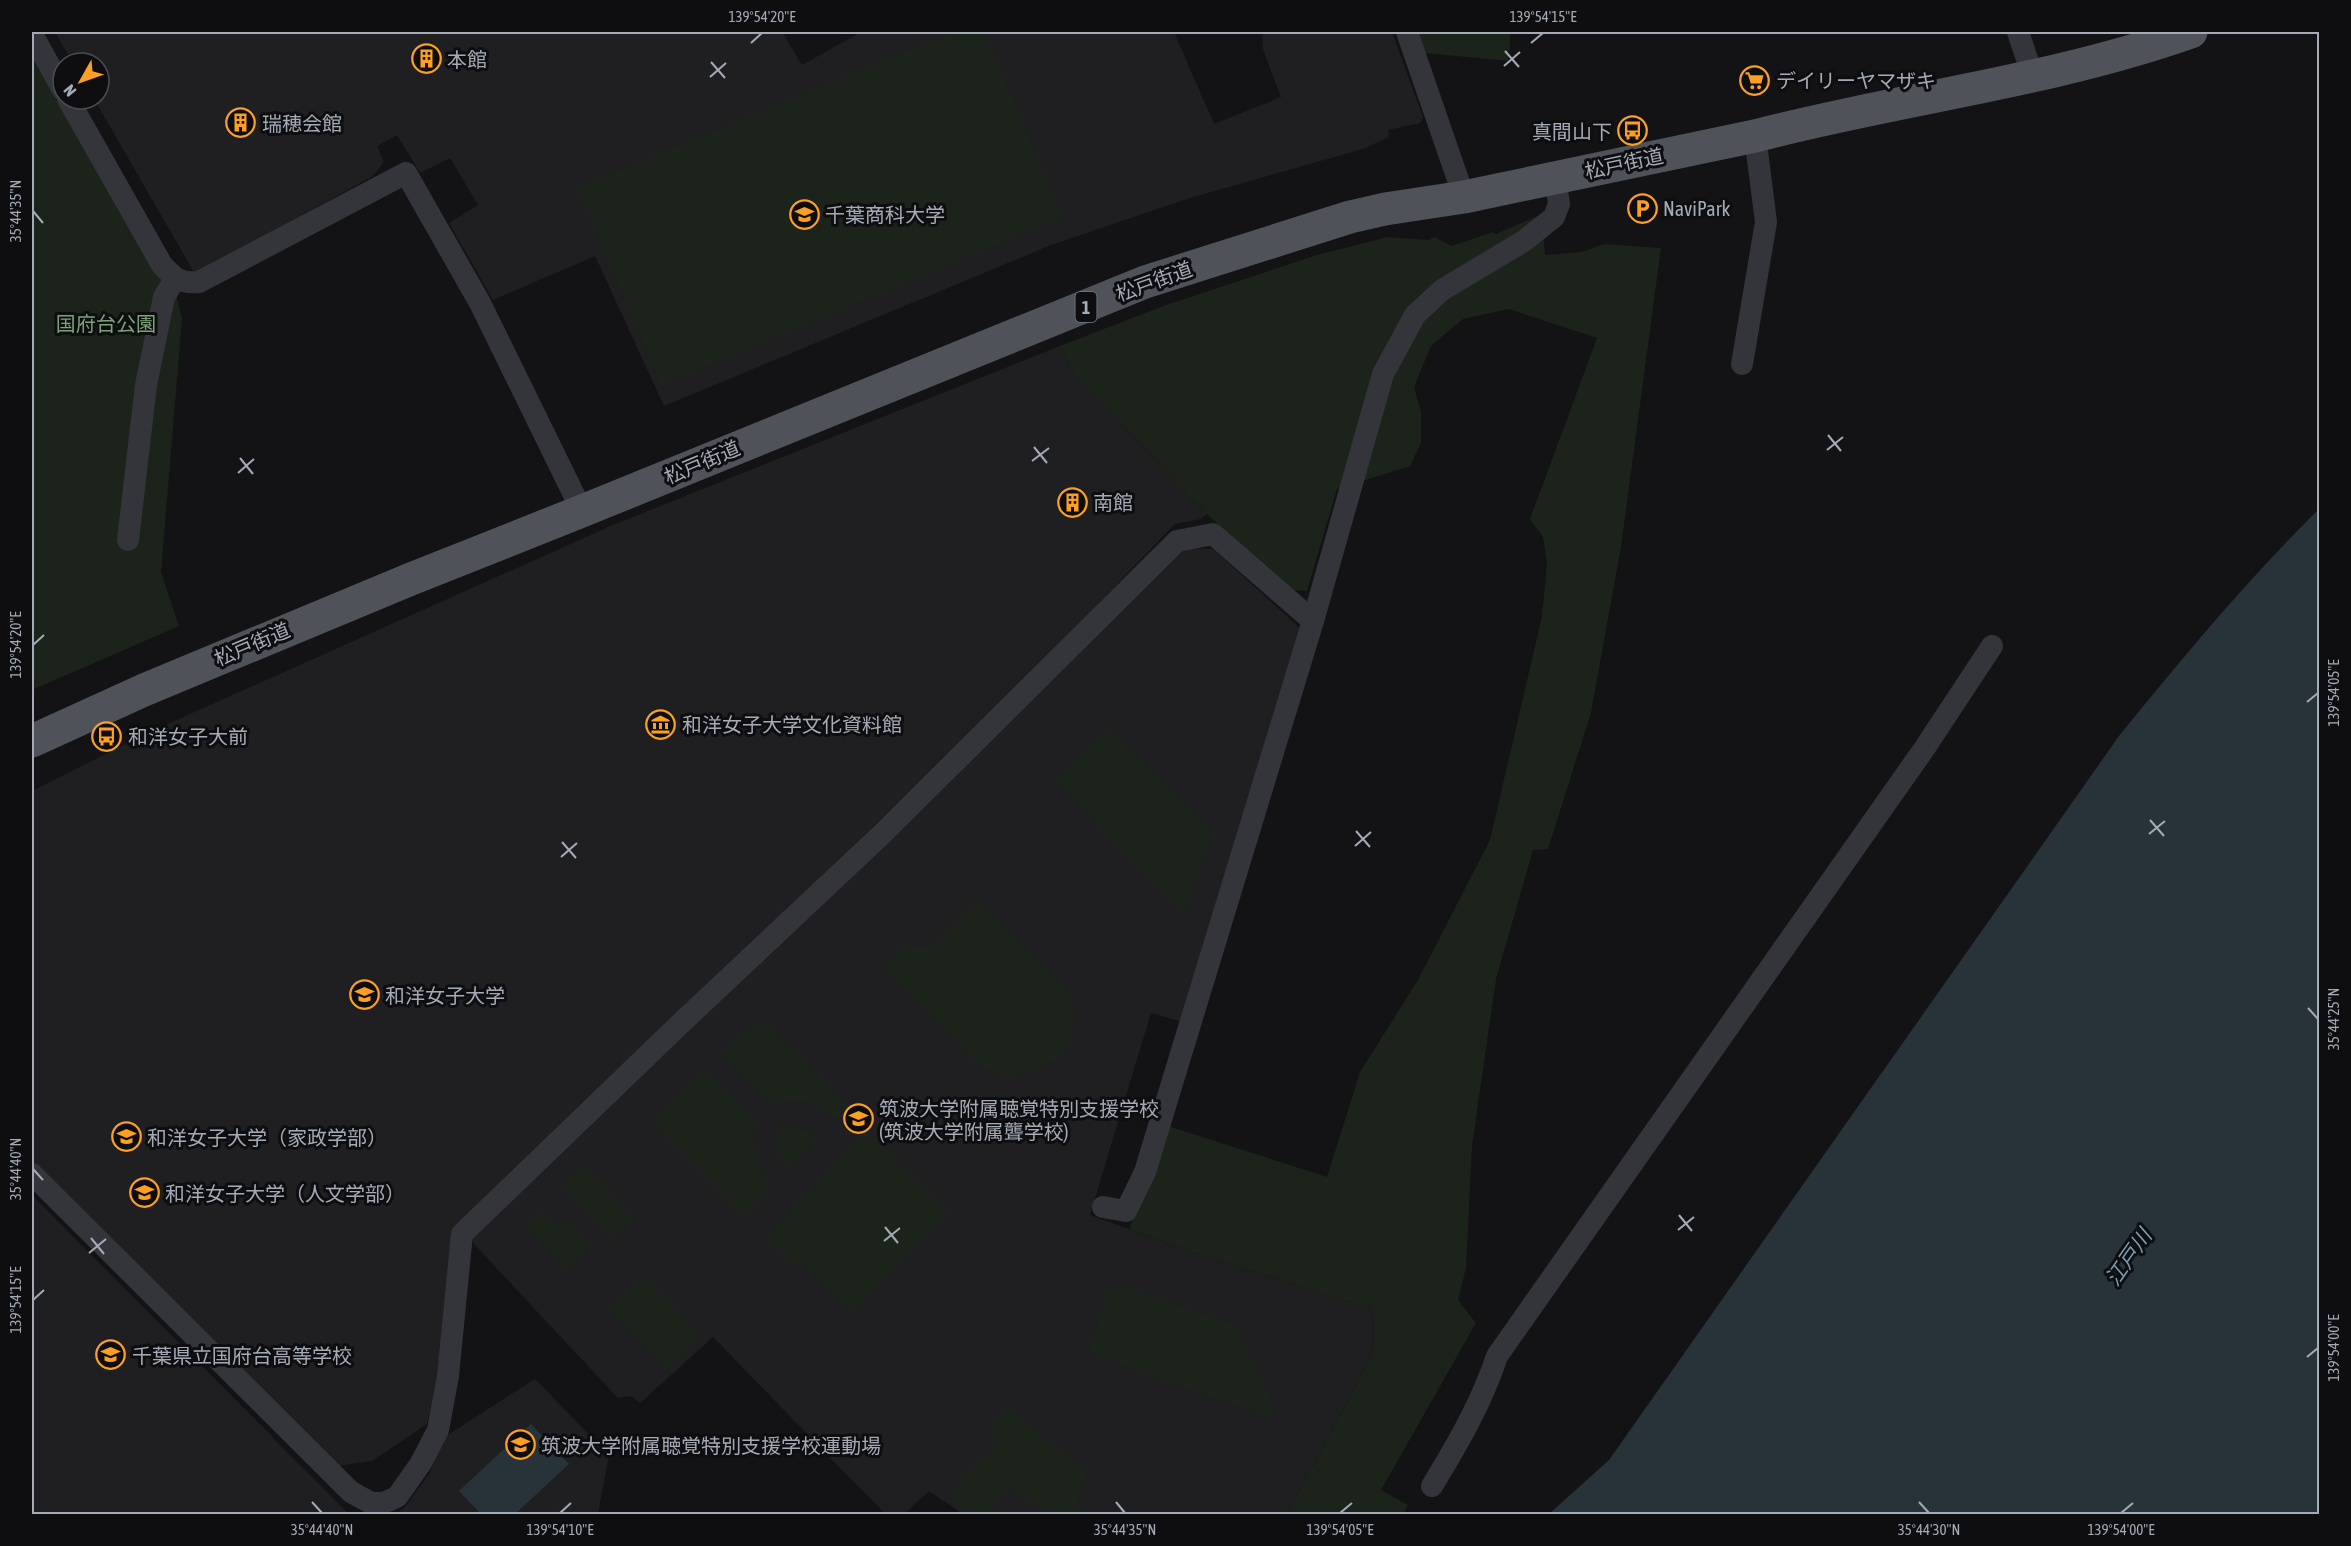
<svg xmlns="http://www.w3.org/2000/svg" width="2351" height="1546" font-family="'Asap Condensed','Noto Sans JP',sans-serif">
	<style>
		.built { fill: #1f1f22 }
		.green { fill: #1b231b }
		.water { fill: #283339 }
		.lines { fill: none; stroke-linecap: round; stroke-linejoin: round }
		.street { stroke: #34353a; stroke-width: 22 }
		.primary { stroke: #505259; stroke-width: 33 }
		.ticks { fill: none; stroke: #a4abb6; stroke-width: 2 }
		.labels { text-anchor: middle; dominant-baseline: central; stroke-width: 6; stroke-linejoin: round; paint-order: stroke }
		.shield { fill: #0e0e10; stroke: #777c84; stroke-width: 1.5 }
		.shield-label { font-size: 18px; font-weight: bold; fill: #a4abb6 }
		.poi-label { font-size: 20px; fill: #a4abb6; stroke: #0e0e10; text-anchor: start }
		.street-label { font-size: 20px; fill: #a4abb6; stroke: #0e0e10 }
		.park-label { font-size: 20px; fill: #7ba279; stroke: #0e0e10 }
		.water-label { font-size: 21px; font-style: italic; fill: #789db4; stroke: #0e0e10 }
		.neatline { fill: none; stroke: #a4abb6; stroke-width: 2 }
		.ticks-label { font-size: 15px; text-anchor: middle; fill: #a4abb6 }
	</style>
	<rect width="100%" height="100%" fill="#131315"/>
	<g class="built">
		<path d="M 55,32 L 782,32 L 802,65 L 861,32 L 1174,32 L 1214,124 L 1281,97 L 1263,49 L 1262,32 L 1392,32 L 1423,117 L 1420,123 L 1388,130 L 1389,137 L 1363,149 L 1190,198 L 1051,245 L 664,406 L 595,256 L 493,300 L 449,223 L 478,205 L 450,158 L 420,173 L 397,135 L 377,146 L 384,162 L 373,176 L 195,274 L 94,99 L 99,99 L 99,63 L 73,63 Z"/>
		<path d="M 1060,346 L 1075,375 L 1207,514 L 1201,519 L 1175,524 L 1042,662 L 871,829 L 454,1227 L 439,1373 L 427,1424 L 372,1461 L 336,1466 L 32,1161 L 32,791 L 143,735 L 613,525 Z"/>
		<path d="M 1182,548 L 1213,549 L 1301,629 L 1182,1022 L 1151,1013 L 1090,1215 L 1189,1251 L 1373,1309 L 1374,1352 L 1287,1514 L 963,1514 L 929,1491 L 904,1514 L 885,1514 L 713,1337 L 640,1403 L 631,1396 L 618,1398 L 473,1243 L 473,1238 Z"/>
		<path d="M 32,1195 L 349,1514 L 32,1514 Z"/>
		<path d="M 535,1379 L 609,1455 L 598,1514 L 396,1514 L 405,1507 L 430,1473 L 443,1438 Z"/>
	</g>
	<g class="green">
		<path d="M 953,32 L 984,32 L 1062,217 L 661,385 L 578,188 Z"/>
		<path d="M 1417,32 L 1511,32 L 1508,61 L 1425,53 Z"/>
		<path d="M 32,37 L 172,279 L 182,319 L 161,572 L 179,626 L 32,690 Z"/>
		<path d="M 1542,214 L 1545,255 L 1582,252 L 1604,244 L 1661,248 L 1621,547 L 1591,713 L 1548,849 L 1533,850 L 1496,979 L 1472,1146 L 1466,1268 L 1458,1300 L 1476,1323 L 1381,1490 L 1408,1505 L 1404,1514 L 1287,1514 L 1374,1352 L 1373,1309 L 1189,1251 L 1129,1229 L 1168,1126 L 1327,1177 L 1360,1072 L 1418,980 L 1490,840 L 1542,616 L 1547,564 L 1543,537 L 1530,519 L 1597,338 L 1509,309 L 1463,319 L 1431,346 L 1414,387 L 1421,412 L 1421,443 L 1410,466 L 1337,489 L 1307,591 L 1291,590 L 1207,514 L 1075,375 L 1060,346 L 1166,305 L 1317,255 L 1388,237 L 1429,240 L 1434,237 L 1452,246 L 1493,232 L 1496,234 Z"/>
		<path d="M 1107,729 L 1212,833 L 1184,912 L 1055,780 Z"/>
		<path d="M 977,901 L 1073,997 L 1074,1013 L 1070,1044 L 1061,1055 L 1034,1072 L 1004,1076 L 980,1066 L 883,968 L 904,945 L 929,949 Z"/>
		<path d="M 757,1021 L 765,1022 L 849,1107 L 835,1118 C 825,1110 811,1101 797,1100 C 785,1100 775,1105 764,1097 L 726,1059 L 726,1051 Z"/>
		<path d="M 706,1070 L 755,1120 C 750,1145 755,1166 773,1185 L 743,1216 L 653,1123 Z"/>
		<path d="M 793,1125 L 820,1138 L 789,1168 C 777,1153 770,1146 781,1127 Z"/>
		<path d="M 868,1131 L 900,1161 L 797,1267 L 766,1237 Z"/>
		<path d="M 900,1164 L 949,1213 L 852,1312 L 802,1264 Z"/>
		<path d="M 582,1165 L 633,1218 L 613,1237 L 562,1184 Z"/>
		<path d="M 541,1211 L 553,1225 L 567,1222 L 591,1246 L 568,1270 L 526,1227 Z"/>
		<path d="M 644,1277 L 701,1336 L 668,1369 L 610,1310 Z"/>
		<path d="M 1124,1286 L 1233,1325 L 1266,1389 L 1275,1419 L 1089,1353 L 1109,1290 Z"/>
		<path d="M 1009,1408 L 1070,1460 L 1086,1470 L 1075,1506 L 1093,1514 L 1051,1514 L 1009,1486 L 986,1514 L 974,1514 L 949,1498 L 963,1477 L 999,1443 L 988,1428 Z"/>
	</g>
	<g class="water">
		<path d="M 2319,509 L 2319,1514 L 1549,1514 L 1609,1460 L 2119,736 C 2183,657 2247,580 2319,509 Z"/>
		<path d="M 531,1424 L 569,1464 L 515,1514 L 481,1514 L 459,1491 Z"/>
	</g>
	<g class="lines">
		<g class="street">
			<path d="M 1407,32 L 1464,197"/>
			<path d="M 2018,32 L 2033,77"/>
			<path d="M 32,34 L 63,90"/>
			<path d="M 68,99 L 162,265 C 174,278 181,284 199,282 L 406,173 L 480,303 L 582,511"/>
			<path d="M 1742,364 L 1766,222 L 1755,136"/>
			<path d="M 128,540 L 146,385 L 164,297 L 175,279"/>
			<path d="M 32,1174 L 351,1492 L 371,1503 L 383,1503 L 397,1497 L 421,1463 L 438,1430 L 448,1376 L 462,1234 L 679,1025 L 881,835 L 1177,541 L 1213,534 L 1313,621"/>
			<path d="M 1103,1207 L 1126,1211 L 1145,1172 L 1313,621 L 1383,374 L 1415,315 L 1442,290 L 1524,241 L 1554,217 L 1559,204 L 1555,177"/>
			<path d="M 1432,1486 C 1457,1445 1482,1402 1497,1356 L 1924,749 L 1992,646"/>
		</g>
		<path class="primary" d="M 32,741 L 144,690 L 411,579 L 582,511 L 1145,282 L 1350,217 L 1385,209 L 1464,197 L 1755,136 C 1900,98 2049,82 2191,32"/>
	</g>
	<path class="ticks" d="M 751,43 L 762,33M 1531,43 L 1543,33M 1505,51 L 1519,67M 711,62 L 725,78M 1504,66 L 1520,52M 710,77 L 726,63M 33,211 L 43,223M 1828,435 L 1841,451M 1034,447 L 1047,463M 1827,450 L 1843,437M 240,458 L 253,474M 1032,461 L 1049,448M 238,473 L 254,459M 33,645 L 44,635M 2307,702 L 2318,693M 2150,820 L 2164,836M 1356,831 L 1370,847M 2149,834 L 2165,821M 562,842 L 576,858M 1355,846 L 1371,832M 561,857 L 577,843M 2308,1008 L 2318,1019M 33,1169 L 43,1180M 1679,1215 L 1692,1231M 885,1227 L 898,1243M 1678,1230 L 1694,1217M 91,1238 L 104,1254M 884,1241 L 900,1228M 89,1253 L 106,1239M 33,1300 L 44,1290M 2307,1357 L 2318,1348M 312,1502 L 322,1513M 1116,1502 L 1125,1513M 1919,1502 L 1929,1513M 560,1513 L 571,1503M 1340,1513 L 1352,1503M 2121,1513 L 2133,1503"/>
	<defs>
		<symbol id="building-ring" viewBox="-11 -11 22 22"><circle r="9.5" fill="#0e0e10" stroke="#fc9f23" stroke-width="1.5"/><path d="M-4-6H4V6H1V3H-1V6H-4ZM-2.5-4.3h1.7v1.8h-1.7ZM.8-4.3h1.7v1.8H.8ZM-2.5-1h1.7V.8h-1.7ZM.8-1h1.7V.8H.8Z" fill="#fc9f23"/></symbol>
		<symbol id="supermarket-ring" viewBox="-11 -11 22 22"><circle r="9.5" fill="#0e0e10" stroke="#fc9f23" stroke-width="1.5"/><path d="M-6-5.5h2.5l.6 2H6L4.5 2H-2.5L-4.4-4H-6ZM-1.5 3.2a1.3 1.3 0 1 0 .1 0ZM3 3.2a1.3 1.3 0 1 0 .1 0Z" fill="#fc9f23"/></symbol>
		<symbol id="bus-ring" viewBox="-11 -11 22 22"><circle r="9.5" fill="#0e0e10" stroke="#fc9f23" stroke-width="1.5"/><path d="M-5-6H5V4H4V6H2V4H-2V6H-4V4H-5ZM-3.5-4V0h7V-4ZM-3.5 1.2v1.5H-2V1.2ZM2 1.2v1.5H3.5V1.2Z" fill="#fc9f23"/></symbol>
		<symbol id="parking-ring" viewBox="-11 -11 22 22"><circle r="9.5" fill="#0e0e10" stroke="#fc9f23" stroke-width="1.5"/><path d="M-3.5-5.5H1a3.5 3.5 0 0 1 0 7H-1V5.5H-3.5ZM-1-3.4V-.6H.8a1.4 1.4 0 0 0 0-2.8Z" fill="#fc9f23"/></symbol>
		<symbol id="university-ring" viewBox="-11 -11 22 22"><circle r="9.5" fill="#0e0e10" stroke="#fc9f23" stroke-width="1.5"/><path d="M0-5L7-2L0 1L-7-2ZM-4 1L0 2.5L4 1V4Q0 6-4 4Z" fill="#fc9f23"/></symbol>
		<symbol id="museum-ring" viewBox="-11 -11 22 22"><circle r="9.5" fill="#0e0e10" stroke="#fc9f23" stroke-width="1.5"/><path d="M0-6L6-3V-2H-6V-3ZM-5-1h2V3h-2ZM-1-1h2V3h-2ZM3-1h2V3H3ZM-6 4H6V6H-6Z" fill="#fc9f23"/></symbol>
		<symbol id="school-ring" viewBox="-11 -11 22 22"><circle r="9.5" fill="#0e0e10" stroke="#fc9f23" stroke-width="1.5"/><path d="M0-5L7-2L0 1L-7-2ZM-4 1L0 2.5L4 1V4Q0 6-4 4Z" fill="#fc9f23"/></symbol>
	</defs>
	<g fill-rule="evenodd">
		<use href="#building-ring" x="410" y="42" width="33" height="33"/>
		<use href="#supermarket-ring" x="1738" y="64" width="33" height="33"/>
		<use href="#building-ring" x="224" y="106" width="33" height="33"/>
		<use href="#bus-ring" x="1616" y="114" width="33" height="33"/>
		<use href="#parking-ring" x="1626" y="192" width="33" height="33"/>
		<use href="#university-ring" x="788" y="198" width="33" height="33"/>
		<use href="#building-ring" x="1056" y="486" width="33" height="33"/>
		<use href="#museum-ring" x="644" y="708" width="33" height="33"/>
		<use href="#bus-ring" x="90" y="720" width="33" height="33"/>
		<use href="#university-ring" x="348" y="978" width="33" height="33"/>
		<use href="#school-ring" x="842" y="1102" width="33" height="33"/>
		<use href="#university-ring" x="110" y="1120" width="33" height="33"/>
		<use href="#university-ring" x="128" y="1176" width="33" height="33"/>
		<use href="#school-ring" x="94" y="1338" width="33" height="33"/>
		<use href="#school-ring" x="504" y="1428" width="33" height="33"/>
	</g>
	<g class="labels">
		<rect class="shield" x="1075.5" y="292" width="21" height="30" rx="4.5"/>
		<g class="shield-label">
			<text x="1086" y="307">1</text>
		</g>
		<g class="poi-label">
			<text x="447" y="59">本館</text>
			<text x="1776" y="80">デイリーヤマザキ</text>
			<text x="262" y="123">瑞穂会館</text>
			<text x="1612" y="131" text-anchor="end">真間山下</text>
			<text x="1663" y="208">NaviPark</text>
			<text x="825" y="214">千葉商科大学</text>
			<text x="1093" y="502">南館</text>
			<text x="682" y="724">和洋女子大学文化資料館</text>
			<text x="128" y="736">和洋女子大前</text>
			<text x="385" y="995">和洋女子大学</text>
			<text x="879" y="1108">筑波大学附属聴覚特別支援学校<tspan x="879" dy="23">(筑波大学附属聾学校)</tspan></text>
			<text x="147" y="1137">和洋女子大学（家政学部）</text>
			<text x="165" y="1193">和洋女子大学（人文学部）</text>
			<text x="132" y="1355">千葉県立国府台高等学校</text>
			<text x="541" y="1445">筑波大学附属聴覚特別支援学校運動場</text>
		</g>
		<g class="street-label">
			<text transform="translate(1624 163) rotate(-12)">松戸街道</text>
			<text transform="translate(1154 281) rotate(-20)">松戸街道</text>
			<text transform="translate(702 462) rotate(-23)">松戸街道</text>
			<text transform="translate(252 644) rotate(-23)">松戸街道</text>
		</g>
		<g class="park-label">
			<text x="106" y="323">国府台公園</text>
		</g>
		<g class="water-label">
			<text transform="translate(2128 1257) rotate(-55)">江戸川</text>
		</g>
	</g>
	<rect width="2351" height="1546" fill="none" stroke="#0e0e10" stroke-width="66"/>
	<g transform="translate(81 81) rotate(230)"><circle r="28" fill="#0e0e10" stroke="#4a4d52" stroke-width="1.5"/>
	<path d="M0-4.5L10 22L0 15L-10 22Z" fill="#fc9f23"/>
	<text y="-9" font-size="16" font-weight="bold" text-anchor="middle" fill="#a4abb6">N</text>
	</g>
	<rect x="33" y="33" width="2285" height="1480" class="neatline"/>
	<g class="ticks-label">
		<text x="762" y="22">139°54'20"E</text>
		<text x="1543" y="22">139°54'15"E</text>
		<text transform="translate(16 211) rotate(-90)" y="5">35°44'35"N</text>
		<text transform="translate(16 645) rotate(-90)" y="5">139°54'20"E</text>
		<text transform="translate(2334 693) rotate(-90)" y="5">139°54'05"E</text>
		<text transform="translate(2334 1019) rotate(-90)" y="5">35°44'25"N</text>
		<text transform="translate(16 1169) rotate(-90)" y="5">35°44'40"N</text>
		<text transform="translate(16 1300) rotate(-90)" y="5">139°54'15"E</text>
		<text transform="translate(2334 1348) rotate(-90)" y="5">139°54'00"E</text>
		<text x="322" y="1535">35°44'40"N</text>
		<text x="560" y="1535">139°54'10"E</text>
		<text x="1125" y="1535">35°44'35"N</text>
		<text x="1340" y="1535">139°54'05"E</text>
		<text x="1929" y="1535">35°44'30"N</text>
		<text x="2121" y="1535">139°54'00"E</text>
	</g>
</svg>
